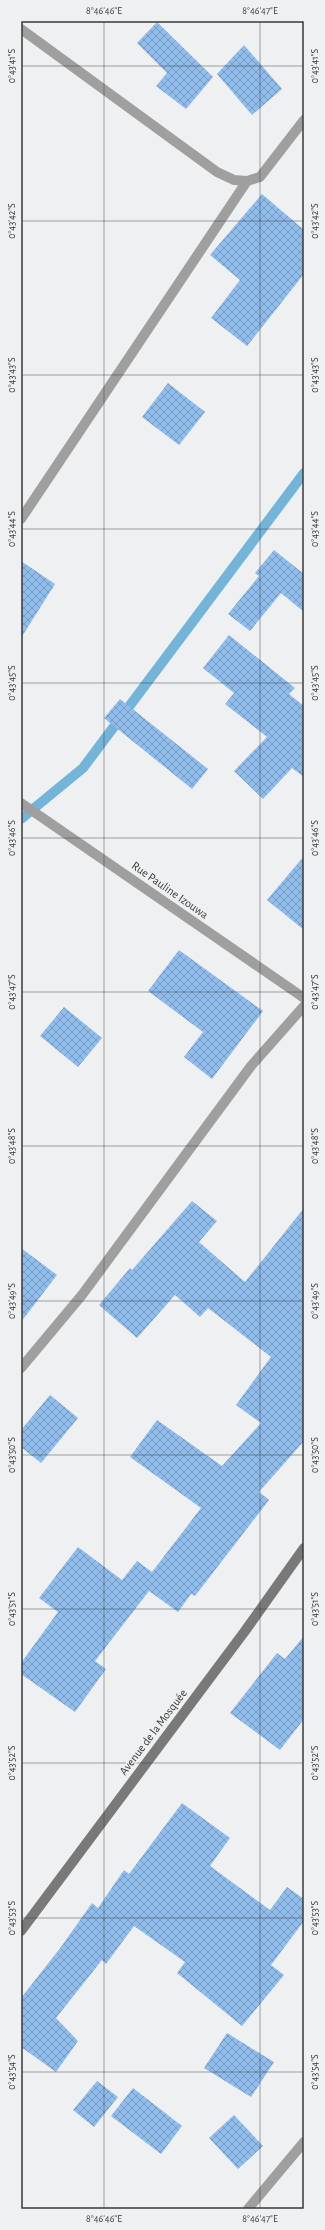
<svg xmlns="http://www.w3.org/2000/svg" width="325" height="2230" font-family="'Alegreya Sans',sans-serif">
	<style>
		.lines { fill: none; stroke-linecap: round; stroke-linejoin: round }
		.stream { stroke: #74b4d8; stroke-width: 10 }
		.building { fill: url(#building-cross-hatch) }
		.street { stroke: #a09f9f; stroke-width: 10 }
		.secondary { stroke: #7a7979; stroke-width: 10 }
		.ticks { fill: none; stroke: #383839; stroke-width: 1; stroke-opacity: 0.45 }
		.labels { text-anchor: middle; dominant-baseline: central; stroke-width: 3; stroke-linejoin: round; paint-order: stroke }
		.street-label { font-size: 12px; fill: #383839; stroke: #eff0f1 }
		.neatline { fill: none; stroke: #383839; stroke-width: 1.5 }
		.ticks-label { font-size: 10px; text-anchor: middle; fill: #383839 }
	</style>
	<defs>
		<pattern id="building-cross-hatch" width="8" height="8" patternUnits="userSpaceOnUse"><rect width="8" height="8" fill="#90bdec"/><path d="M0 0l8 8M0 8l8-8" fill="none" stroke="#779bc0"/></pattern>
	</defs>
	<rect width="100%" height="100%" fill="#eff0f1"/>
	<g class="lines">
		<path class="stream" d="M 21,819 L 83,768 L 304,473"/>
	</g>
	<g class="building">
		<path d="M 157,22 L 213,77 L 186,109 L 156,86 L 167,73 L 137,43 Z"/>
		<path d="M 244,45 L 282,89 L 252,115 L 217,74 Z"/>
		<path d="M 262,194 L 304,230 L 304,274 L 247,346 L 211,318 L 240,280 L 210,255 Z"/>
		<path d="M 168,383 L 205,412 L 179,445 L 142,417 Z"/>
		<path d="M 274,550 L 304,574 L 304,612 L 281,593 L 250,631 L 228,614 L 259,576 L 255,573 Z"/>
		<path d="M 21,561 L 55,584 L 21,638 Z"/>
		<path d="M 229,635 L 295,688 L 289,694 L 304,706 L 304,777 L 292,768 L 263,799 L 234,771 L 267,737 L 225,704 L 234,693 L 203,668 Z"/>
		<path d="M 120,699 L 208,769 L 192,789 L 104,718 Z"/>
		<path d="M 304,856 L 304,930 L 267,900 Z"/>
		<path d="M 179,950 L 263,1011 L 212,1079 L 184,1057 L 203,1032 L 148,991 Z"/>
		<path d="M 64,1007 L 102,1038 L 78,1067 L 40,1036 Z"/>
		<path d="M 192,1201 L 217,1221 L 199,1242 L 245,1282 L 304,1208 L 304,1441 L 259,1492 L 269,1500 L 195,1596 L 191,1594 L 178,1612 L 149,1591 L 95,1661 L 106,1669 L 75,1712 L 21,1674 L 21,1663 L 58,1612 L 39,1598 L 78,1547 L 122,1580 L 137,1561 L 152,1572 L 201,1508 L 130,1457 L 157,1420 L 222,1466 L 261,1423 L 236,1405 L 271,1357 L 208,1308 L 200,1317 L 175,1295 L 137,1338 L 99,1305 L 130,1268 L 132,1270 Z"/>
		<path d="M 21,1248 L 57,1275 L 21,1322 Z"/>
		<path d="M 50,1395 L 78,1418 L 41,1463 L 21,1447 L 21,1430 Z"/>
		<path d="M 304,1636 L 304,1719 L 280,1750 L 230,1713 L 277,1653 L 285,1659 Z"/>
		<path d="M 182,1803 L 230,1838 L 210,1866 L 270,1910 L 287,1887 L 304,1899 L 304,1921 L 271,1965 L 284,1975 L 242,2026 L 177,1973 L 185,1962 L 134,1926 L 106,1964 L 102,1960 L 56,2018 L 78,2041 L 56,2072 L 21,2047 L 21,1998 L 61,1947 L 92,1903 L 98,1908 L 124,1870 L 129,1874 Z"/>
		<path d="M 227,2033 L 274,2062 L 251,2097 L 204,2068 Z"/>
		<path d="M 97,2081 L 118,2097 L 94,2127 L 73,2110 Z"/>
		<path d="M 133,2088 L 182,2126 L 161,2154 L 111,2116 Z"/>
		<path d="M 234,2115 L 263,2146 L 238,2169 L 209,2138 Z"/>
	</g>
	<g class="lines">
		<g class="street">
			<path d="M 21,29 L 217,172 L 234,180 L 247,181 L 260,177 L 304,120"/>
			<path d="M 21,519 L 247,181"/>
			<path d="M 21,803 L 304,998"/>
			<path d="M 21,1368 L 82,1295 L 251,1066 L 304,1006"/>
			<path d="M 248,2209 L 304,2142"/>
		</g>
		<path class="secondary" d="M 21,1931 L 245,1631 L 304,1548"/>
	</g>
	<path class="ticks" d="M 104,21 L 104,2209M 260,21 L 260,2209M 21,66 L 304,66M 21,221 L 304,221M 21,375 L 304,375M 21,529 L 304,529M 21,683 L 304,683M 21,838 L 304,838M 21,992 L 304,992M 21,1146 L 304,1146M 21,1301 L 304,1301M 21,1455 L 304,1455M 21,1609 L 304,1609M 21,1763 L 304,1763M 21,1918 L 304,1918M 21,2072 L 304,2072"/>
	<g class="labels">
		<g class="street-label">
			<text transform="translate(170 890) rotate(35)">Rue Pauline Izouwa</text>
			<text transform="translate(153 1732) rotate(-53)">Avenue de la Mosquée</text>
		</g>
	</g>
	<rect width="325" height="2230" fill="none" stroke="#eff0f1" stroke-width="44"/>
	<rect x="22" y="22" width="281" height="2186" class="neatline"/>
	<g class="ticks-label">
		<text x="104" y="14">8°46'46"E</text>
		<text x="260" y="14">8°46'47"E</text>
		<text transform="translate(11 66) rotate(-90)" y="4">0°43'41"S</text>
		<text transform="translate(314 66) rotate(-90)" y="4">0°43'41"S</text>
		<text transform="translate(11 221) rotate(-90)" y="4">0°43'42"S</text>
		<text transform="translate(314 221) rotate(-90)" y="4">0°43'42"S</text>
		<text transform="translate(11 375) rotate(-90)" y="4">0°43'43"S</text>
		<text transform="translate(314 375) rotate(-90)" y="4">0°43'43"S</text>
		<text transform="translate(11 529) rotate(-90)" y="4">0°43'44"S</text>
		<text transform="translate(314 529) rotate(-90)" y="4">0°43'44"S</text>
		<text transform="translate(11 683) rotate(-90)" y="4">0°43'45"S</text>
		<text transform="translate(314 683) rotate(-90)" y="4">0°43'45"S</text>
		<text transform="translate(11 838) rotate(-90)" y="4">0°43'46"S</text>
		<text transform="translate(314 838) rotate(-90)" y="4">0°43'46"S</text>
		<text transform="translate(11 992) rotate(-90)" y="4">0°43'47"S</text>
		<text transform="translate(314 992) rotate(-90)" y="4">0°43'47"S</text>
		<text transform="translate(11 1146) rotate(-90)" y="4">0°43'48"S</text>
		<text transform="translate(314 1146) rotate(-90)" y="4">0°43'48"S</text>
		<text transform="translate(11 1301) rotate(-90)" y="4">0°43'49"S</text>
		<text transform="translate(314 1301) rotate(-90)" y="4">0°43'49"S</text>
		<text transform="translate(11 1455) rotate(-90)" y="4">0°43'50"S</text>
		<text transform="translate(314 1455) rotate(-90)" y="4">0°43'50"S</text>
		<text transform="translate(11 1609) rotate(-90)" y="4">0°43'51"S</text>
		<text transform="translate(314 1609) rotate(-90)" y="4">0°43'51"S</text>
		<text transform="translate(11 1763) rotate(-90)" y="4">0°43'52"S</text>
		<text transform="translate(314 1763) rotate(-90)" y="4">0°43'52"S</text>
		<text transform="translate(11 1918) rotate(-90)" y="4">0°43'53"S</text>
		<text transform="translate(314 1918) rotate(-90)" y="4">0°43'53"S</text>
		<text transform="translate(11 2072) rotate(-90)" y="4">0°43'54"S</text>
		<text transform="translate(314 2072) rotate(-90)" y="4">0°43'54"S</text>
		<text x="104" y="2222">8°46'46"E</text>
		<text x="260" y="2222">8°46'47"E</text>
	</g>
</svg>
